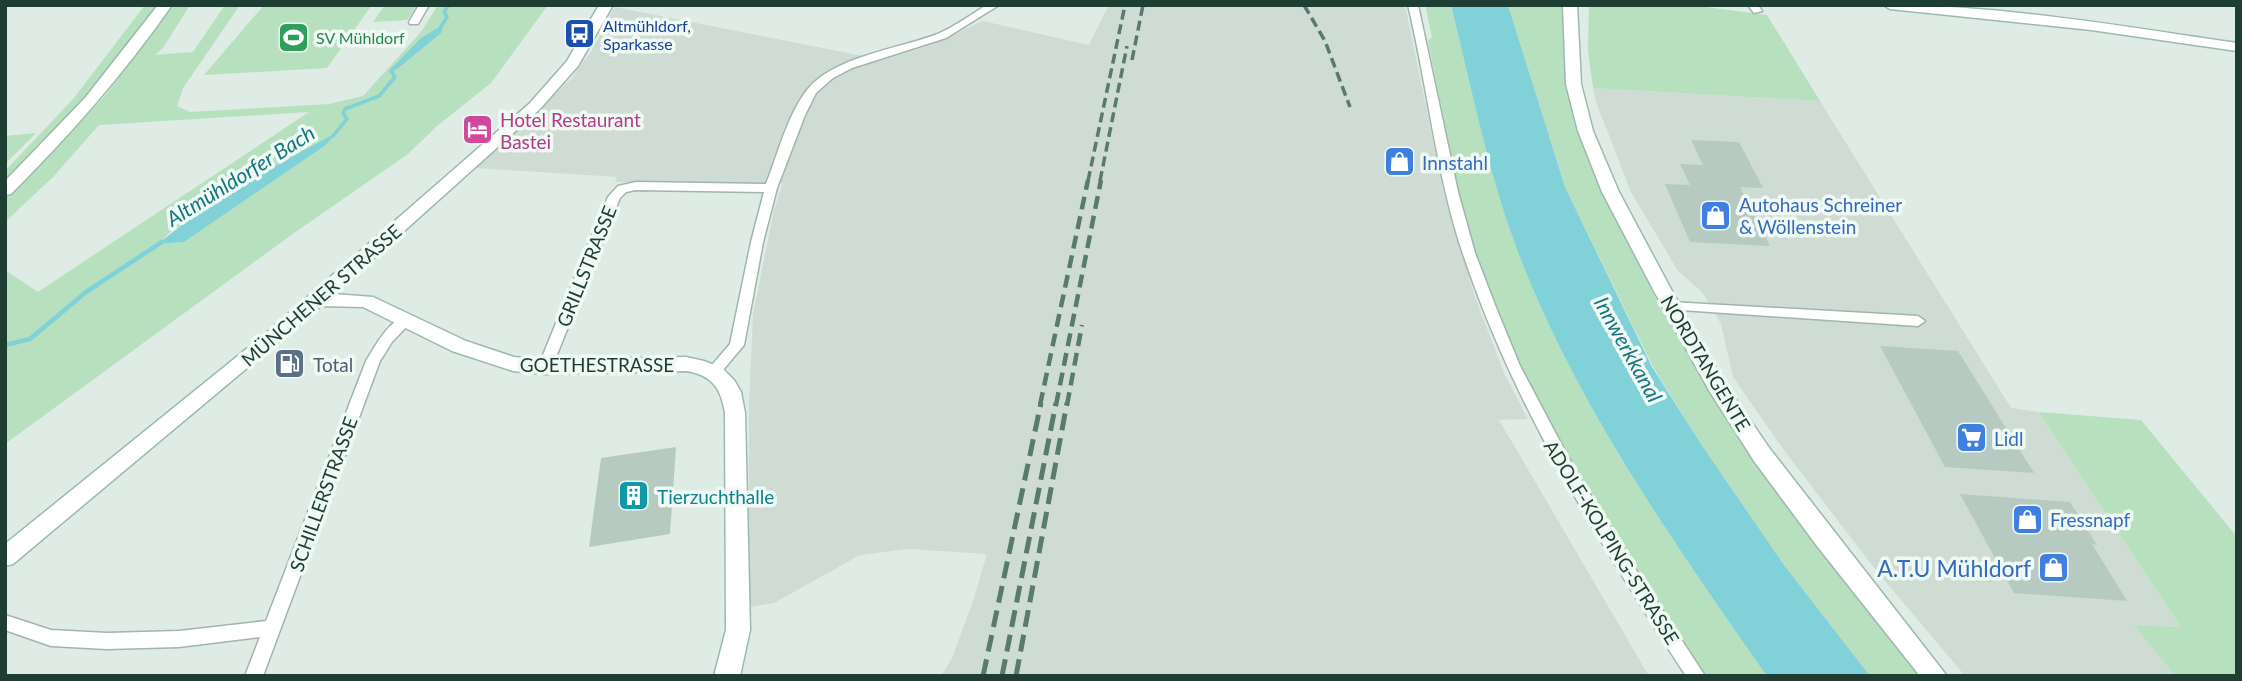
<svg xmlns="http://www.w3.org/2000/svg" width="2242" height="681" font-family="Lato,sans-serif">
	<style>
		.built { fill: #cedcd4 }
		.green { fill: #b6e0be; fill-rule: evenodd }
		.water { fill: #81d1d8 }
		.lines { fill: none; stroke-linecap: round; stroke-linejoin: round }
		.stream-far1 { stroke: #81d1d8; stroke-width: 3.5 }
		.stream { stroke: #81d1d8; stroke-width: 4.5 }
		.building { fill: #b7cac1 }
		.street-casing { stroke: #a1b4ad; stroke-width: 3 }
		.secondary-casing { stroke: #9db9ad; stroke-width: 3 }
		.street { fill: #fff; fill-rule: evenodd }
		.secondary { fill: #fff; fill-rule: evenodd }
		.rail-far2 { stroke: #597a6f; stroke-width: 3.5; stroke-dasharray: 10 5; stroke-linecap: butt }
		.rail-far1 { stroke: #597a6f; stroke-width: 4.5; stroke-dasharray: 13 7; stroke-linecap: butt }
		.rail { stroke: #597a6f; stroke-width: 5; stroke-dasharray: 17 8; stroke-linecap: butt }
		.labels { text-anchor: middle; dominant-baseline: central; stroke-width: 7; stroke-linejoin: round; paint-order: stroke }
		.far-transit-label { font-size: 16px; fill: #164399; stroke: #f0f9f4; text-anchor: start }
		.far-leisure-label { font-size: 16px; fill: #27864d; stroke: #f0f9f4; text-anchor: start }
		.hotel-label { font-size: 19px; fill: #b23c85; stroke: #f0f9f4; text-anchor: start }
		.shop-label { font-size: 19px; fill: #366cbe; stroke: #f0f9f4; text-anchor: start }
		.street-label { font-size: 19px; fill: #1e3e33; stroke: #f0f9f4 }
		.service-label { font-size: 19px; fill: #4e5e75; stroke: #f0f9f4; text-anchor: start }
		.culture-label { font-size: 19px; fill: #0d838f; stroke: #f0f9f4; text-anchor: start }
		.water-label { font-size: 21px; font-style: italic; fill: #127780; stroke: #f0f9f4 }
		.near-shop-label { font-size: 23px; fill: #366cbe; stroke: #f0f9f4; text-anchor: end }
	</style>
	<rect width="100%" height="100%" fill="#dfece6"/>
	<g class="built">
		<path d="M 1109,5 L 1405,5 L 1445,198 L 1475,297 L 1504,373 L 1528,419 L 1499,420 L 1649,676 L 941,676 L 952,658 L 973,601 L 987,554 L 908,549 L 860,555 L 774,603 L 749,607 L 749,404 L 753,314 L 774,210 L 783,183 L 615,182 L 617,177 L 476,168 L 570,80 L 592,50 L 615,7 L 883,60 L 928,46 L 983,21 L 1089,45 Z"/>
		<path d="M 1593,88 L 1820,101 L 2011,408 L 2039,412 L 2181,627 L 2135,625 L 2176,676 L 1965,676 L 1875,569 L 1783,449 L 1733,377 L 1721,324 L 1702,292 L 1678,271 L 1631,192 L 1596,102 Z"/>
	</g>
	<g class="green">
		<path d="M 145,5 L 157,5 L 84,100 L 5,181 L 5,171 L 74,98 Z"/>
		<path d="M 173,5 L 190,5 L 163,48 L 155,55 L 193,52 L 225,5 L 240,5 L 183,88 L 177,106 L 190,112 L 329,104 L 363,96 L 421,32 L 438,5 L 548,5 L 491,83 L 437,126 L 408,154 L 294,233 L 5,444 L 5,270 L 38,292 L 309,112 L 99,125 L 53,177 L 5,222 L 5,198 L 104,97 ZM 334,135 L 326,145 L 184,242 L 159,244 L 169,233 L 262,173 Z"/>
		<path d="M 264,5 L 372,5 L 327,68 L 204,75 Z"/>
		<path d="M 385,5 L 417,5 L 407,20 L 373,22 Z"/>
		<path d="M 1425,5 L 1451,5 L 1507,221 L 1534,290 L 1655,509 L 1767,676 L 1705,676 L 1584,484 L 1532,389 L 1494,306 L 1462,210 L 1428,41 L 1432,37 Z"/>
		<path d="M 1508,5 L 1562,5 L 1566,77 L 1606,197 L 1658,303 L 1708,387 L 1924,676 L 1870,676 L 1784,565 L 1703,447 L 1653,367 L 1565,187 Z"/>
		<path d="M 1589,5 L 1691,5 L 1767,15 L 1820,101 L 1593,88 L 1588,51 Z"/>
		<path d="M 36,133 L 5,164 L 5,136 Z"/>
		<path d="M 2039,412 L 2141,420 L 2237,537 L 2237,676 L 2176,676 L 2134,625 L 2181,627 Z"/>
	</g>
	<g class="water">
		<path d="M 1451,5 L 1508,5 L 1565,187 L 1652,367 L 1703,447 L 1784,565 L 1870,676 L 1767,676 C 1669,536 1562,384 1507,221 C 1484,151 1469,77 1451,5 Z"/>
		<path d="M 444,24 L 441,33 L 397,69 L 390,70 L 420,39 Z"/>
		<path d="M 336,133 L 326,145 L 184,242 L 158,244 L 193,216 L 262,173 Z"/>
	</g>
	<g class="lines">
		<g class="stream-far1">
			<path d="M 440,28 L 447,17 L 444,12 L 449,5"/>
			<path d="M 333,136 L 347,119 L 343,113 L 345,109 L 379,96 L 395,77 L 391,71 L 394,68"/>
		</g>
		<path class="stream" d="M 5,345 L 30,339 L 86,292 L 162,242"/>
	</g>
	<g class="building">
		<path d="M 1691,140 L 1739,142 L 1763,188 L 1740,187 L 1770,246 L 1690,242 L 1665,184 L 1690,185 L 1680,164 L 1703,165 Z"/>
		<path d="M 1880,346 L 1958,351 L 2034,473 L 1945,467 Z"/>
		<path d="M 676,447 L 670,534 L 589,547 L 601,458 Z"/>
		<path d="M 1960,494 L 2070,502 L 2097,545 L 2092,544 L 2127,601 L 2014,593 Z"/>
	</g>
	<g class="lines">
		<defs>
			<g id="street">
				<path d="M 419,5 L 429,5 L 418,24 L 410,24 L 409,22 Z"/>
				<path d="M 987,5 L 999,5 L 946,38 L 852,68 L 833,78 L 816,93 L 805,115 L 777,188 L 763,242 L 744,345 L 718,376 L 708,376 L 706,372 L 730,344 L 751,242 L 764,192 L 636,190 L 626,192 L 620,198 L 552,367 L 545,372 L 540,370 L 538,367 L 608,197 L 618,186 L 636,182 L 766,184 C 778,154 787,116 807,90 C 833,57 897,49 935,35 C 953,28 970,15 987,5 Z"/>
				<path d="M 1408,5 L 1418,5 L 1458,192 L 1475,253 L 1497,310 L 1520,366 L 1574,468 L 1636,570 L 1705,676 L 1686,676 C 1599,542 1514,407 1463,254 C 1436,174 1428,88 1408,5 Z"/>
				<path d="M 1748,5 L 1758,5 L 1762,11 L 1754,13 Z"/>
				<path d="M 1671,302 L 1918,316 L 1925,321 L 1918,326 L 1666,309 L 1664,306 Z"/>
				<path d="M 405,316 L 412,321 L 392,342 L 380,361 L 263,676 L 245,676 L 260,637 L 179,647 L 107,649 L 51,646 L 5,630 L 5,615 L 51,630 L 107,633 L 179,631 L 266,621 L 366,361 C 376,345 387,323 405,316 Z"/>
			</g>
			<g id="secondary">
				<path d="M 158,5 L 172,5 C 124,74 70,135 11,194 L 5,195 L 5,181 L 85,98 Z"/>
				<path d="M 599,5 L 613,5 L 578,66 L 539,110 L 334,294 L 373,297 L 466,341 L 514,357 L 545,360 L 686,357 L 704,361 L 722,368 L 734,380 L 741,392 L 745,413 L 750,630 L 740,676 L 714,676 L 726,630 L 725,413 C 721,388 712,375 686,371 L 545,374 L 513,371 L 452,351 L 363,307 L 321,306 L 13,564 L 5,566 L 5,544 L 265,334 L 529,104 L 567,61 Z"/>
				<path d="M 1563,5 L 1577,5 L 1581,84 L 1593,131 L 1619,192 L 1673,293 L 1724,382 L 1770,449 L 1947,676 L 1920,676 L 1817,546 L 1754,461 L 1710,392 L 1655,293 L 1602,192 L 1578,131 L 1566,84 Z"/>
				<path d="M 1883,5 C 2002,5 2120,26 2237,43 L 2237,51 L 2091,30 L 1890,9 Z"/>
			</g>
		</defs>
		<use href="#street" class="street-casing"/>
		<use href="#secondary" class="secondary-casing"/>
		<use href="#street" class="street"/>
		<use href="#secondary" class="secondary"/>
		<g class="rail-far2">
			<path d="M 1304,5 L 1325,41 L 1350,107"/>
			<path d="M 1132,60 L 1143,5"/>
			<path d="M 1088,181 L 1125,5"/>
			<path d="M 1100,181 L 1127,46"/>
		</g>
		<g class="rail-far1">
			<path d="M 1040,405 L 1088,180"/>
			<path d="M 1056,405 L 1101,180"/>
			<path d="M 1067,405 L 1082,325"/>
		</g>
		<g class="rail">
			<path d="M 983,676 L 1041,403"/>
			<path d="M 1002,676 L 1056,403"/>
			<path d="M 1016,676 L 1067,403"/>
		</g>
	</g>
	<defs>
		<symbol id="bus-square" viewBox="-11 -11 22 22"><rect x="-9" y="-9" width="18" height="18" rx="4" fill="#1a4fb4" stroke="#f0f9f4"/><path d="M-5-6H5V4H4V6H2V4H-2V6H-4V4H-5ZM-3.5-4V0h7V-4ZM-3.5 1.2v1.5H-2V1.2ZM2 1.2v1.5H3.5V1.2Z" fill="#fff"/></symbol>
		<symbol id="stadium-square" viewBox="-11 -11 22 22"><rect x="-9" y="-9" width="18" height="18" rx="4" fill="#2e9e5b" stroke="#f0f9f4"/><path d="M0-5a6.5 5 0 1 0 0 10a6.5 5 0 1 0 0-10ZM-3.5-1.8h7v3.6h-7Z" fill="#fff"/></symbol>
		<symbol id="hotel-square" viewBox="-11 -11 22 22"><rect x="-9" y="-9" width="18" height="18" rx="4" fill="#d1479c" stroke="#f0f9f4"/><path d="M-6-4.5h1.5V1H6V5H4.5V3h-9V5H-6ZM-4 0a1.8 1.8 0 1 1 3.6 0ZM.5 0V-2.5h3Q6-2.5 6 0Z" fill="#fff"/></symbol>
		<symbol id="shop-square" viewBox="-11 -11 22 22"><rect x="-9" y="-9" width="18" height="18" rx="4" fill="#3f7fe0" stroke="#f0f9f4"/><path d="M-5-2.5h2.3a2.7 3.5 0 0 1 5.4 0H5L5.5 6h-11ZM-1.5-2.5h3a1.5 2.3 0 0 0-3 0Z" fill="#fff"/></symbol>
		<symbol id="fuel-square" viewBox="-11 -11 22 22"><rect x="-9" y="-9" width="18" height="18" rx="4" fill="#5c6f8a" stroke="#f0f9f4"/><path d="M-5.5-6h7V0h2V4h1.3V-2.5L3-4.5l.8-.8L6-3V5H2.5V1h-1V6h-7ZM-4.2-4.7v3.2H.2V-4.7Z" fill="#fff"/></symbol>
		<symbol id="supermarket-square" viewBox="-11 -11 22 22"><rect x="-9" y="-9" width="18" height="18" rx="4" fill="#3f7fe0" stroke="#f0f9f4"/><path d="M-6-5.5h2.5l.6 2H6L4.5 2H-2.5L-4.4-4H-6ZM-1.5 3.2a1.3 1.3 0 1 0 .1 0ZM3 3.2a1.3 1.3 0 1 0 .1 0Z" fill="#fff"/></symbol>
		<symbol id="building-square" viewBox="-11 -11 22 22"><rect x="-9" y="-9" width="18" height="18" rx="4" fill="#0f9aa8" stroke="#f0f9f4"/><path d="M-4-6H4V6H1V3H-1V6H-4ZM-2.5-4.3h1.7v1.8h-1.7ZM.8-4.3h1.7v1.8H.8ZM-2.5-1h1.7V.8h-1.7ZM.8-1h1.7V.8H.8Z" fill="#fff"/></symbol>
	</defs>
	<g fill-rule="evenodd">
		<use href="#bus-square" x="562" y="16" width="35" height="35"/>
		<use href="#stadium-square" x="276" y="20" width="35" height="35"/>
		<use href="#hotel-square" x="460" y="112" width="35" height="35"/>
		<use href="#shop-square" x="1382" y="144" width="35" height="35"/>
		<use href="#shop-square" x="1698" y="198" width="35" height="35"/>
		<use href="#fuel-square" x="272" y="346" width="35" height="35"/>
		<use href="#supermarket-square" x="1954" y="420" width="35" height="35"/>
		<use href="#building-square" x="616" y="478" width="35" height="35"/>
		<use href="#shop-square" x="2010" y="502" width="35" height="35"/>
		<use href="#shop-square" x="2036" y="550" width="35" height="35"/>
	</g>
	<g class="labels">
		<g class="far-transit-label">
			<text x="603" y="25">Altmühldorf,<tspan x="603" dy="18">Sparkasse</tspan></text>
		</g>
		<g class="far-leisure-label">
			<text x="316" y="37">SV Mühldorf</text>
		</g>
		<g class="hotel-label">
			<text x="500" y="119">Hotel Restaurant<tspan x="500" dy="22">Bastei</tspan></text>
		</g>
		<g class="shop-label">
			<text x="1422" y="162">Innstahl</text>
			<text x="1739" y="204">Autohaus Schreiner<tspan x="1739" dy="22">&amp; Wöllenstein</tspan></text>
			<text x="1994" y="438">Lidl</text>
			<text x="2050" y="519">Fressnapf</text>
		</g>
		<g class="street-label">
			<text transform="translate(586 266) rotate(-68)">GRILLSTRASSE</text>
			<text transform="translate(321 295) rotate(-41)">MÜNCHENER STRASSE</text>
			<text transform="translate(1706 363) rotate(59)">NORDTANGENTE</text>
			<text x="597" y="364">GOETHESTRASSE</text>
			<text transform="translate(323 494) rotate(-70)">SCHILLERSTRASSE</text>
			<text transform="translate(1612 542) rotate(58)">ADOLF-KOLPING-STRASSE</text>
		</g>
		<g class="service-label">
			<text x="313" y="364">Total</text>
		</g>
		<g class="culture-label">
			<text x="657" y="496">Tierzuchthalle</text>
		</g>
		<g class="water-label">
			<text transform="translate(240 175) rotate(-32)">Altmühldorfer Bach</text>
			<text transform="translate(1629 349) rotate(61)">Innwerkkanal</text>
		</g>
		<g class="near-shop-label">
			<text x="2031" y="568">A.T.U Mühldorf</text>
		</g>
	</g>
	<rect width="2242" height="681" fill="none" stroke="#1e3e33" stroke-width="14"/>
</svg>
